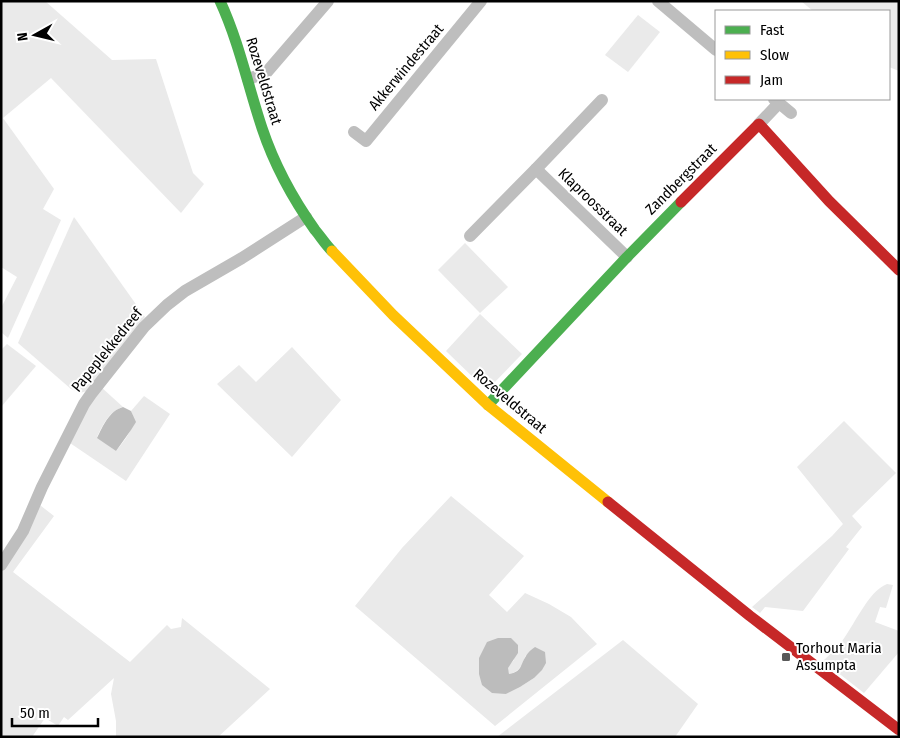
<svg xmlns="http://www.w3.org/2000/svg" width="900" height="738" font-family="'Fira Sans Condensed',sans-serif">
	<style>
		.green { fill: #eaeaea; fill-rule: evenodd }
		.water { fill: #bcbcbc }
		.lines { fill: none; stroke-linecap: round; stroke-linejoin: round }
		.street { stroke: #bebebe; stroke-width: 12 }
		.fast { stroke: #4caf50; stroke-width: 11 }
		.slow { stroke: #ffc107; stroke-width: 11 }
		.jam { stroke: #c62828; stroke-width: 11 }
		.poi-dot { fill: #595959; stroke: #fff; stroke-width: 2 }
		.labels { text-anchor: middle; dominant-baseline: central; stroke-width: 4; stroke-linejoin: round; paint-order: stroke }
		.street-label { font-size: 15px; fill: #000; stroke: #fff }
		.poi-label { font-size: 15px; fill: #000; stroke: #fff; text-anchor: start }
	</style>
	<rect width="100%" height="100%" fill="#fff"/>
	<g class="green">
		<path d="M 1,1 L 45,1 L 112,60 L 156,59 L 193,173 L 204,184 L 181,213 L 51,78 L 3,118 L 54,189 L 43,209 L 61,220 L 8,338 L 1,332 L 1,308 L 17,277 L 1,267 Z"/>
		<path d="M 801,1 L 899,1 L 899,71 L 889,67 L 889,11 L 813,11 Z"/>
		<path d="M 638,15 L 660,32 L 628,72 L 605,55 Z"/>
		<path d="M 74,217 L 145,317 L 97,380 L 87,391 L 80,393 L 71,389 L 18,343 Z"/>
		<path d="M 465,243 L 508,287 L 480,313 L 438,270 Z"/>
		<path d="M 480,314 L 522,354 L 493,384 L 480,384 L 446,351 Z"/>
		<path d="M 7,344 L 36,366 L 1,407 L 1,350 Z"/>
		<path d="M 292,347 L 341,400 L 292,457 L 217,384 L 239,365 L 256,382 Z"/>
		<path d="M 101,387 L 123,407 C 109,411 103,425 97,437 L 116,451 C 125,440 138,425 131,411 L 144,396 L 170,414 L 126,481 L 67,441 Z"/>
		<path d="M 844,421 L 896,473 L 852,516 L 862,527 L 846,547 L 849,549 L 803,611 L 765,607 L 760,613 L 752,607 L 832,536 L 843,524 L 797,467 Z"/>
		<path d="M 451,496 L 524,556 L 489,595 L 507,612 L 525,593 L 549,604 L 571,617 L 597,644 L 495,726 L 355,606 L 402,548 ZM 498,638 L 514,660 L 507,668 L 509,674 C 520,672 522,664 526,655 L 534,678 L 520,687 L 506,694 Z"/>
		<path d="M 36,502 L 54,516 L 13,572 L 130,662 L 167,625 L 171,629 L 181,627 L 182,618 L 270,689 L 218,737 L 116,737 L 116,721 L 111,694 L 114,678 L 68,720 L 64,717 L 58,726 L 45,718 L 32,737 L 1,737 L 1,565 Z"/>
		<path d="M 887,584 L 893,585 L 886,608 L 880,607 L 875,622 L 899,631 L 899,652 L 864,693 L 823,661 C 829,655 835,650 840,644 C 853,628 868,591 887,584 Z"/>
		<path d="M 623,640 L 698,704 L 675,737 L 497,737 Z"/>
	</g>
	<g class="water">
		<path d="M 123,407 L 131,411 L 136,422 L 131,430 L 116,451 L 97,438 C 103,426 109,411 123,407 Z"/>
		<path d="M 498,638 L 511,638 L 518,645 L 518,653 L 508,668 L 509,674 C 522,672 520,665 526,656 C 528,652 532,649 535,647 L 545,652 L 546,663 L 542,670 L 534,678 L 520,687 L 506,694 L 492,693 L 482,685 L 479,674 L 479,658 L 487,642 Z"/>
	</g>
	<g class="lines">
		<g class="street">
			<path d="M 658,1 L 716,50"/>
			<path d="M 248,79 L 266,73 L 328,1"/>
			<path d="M 779,103 L 791,113"/>
			<path d="M 759,124 L 779,103 L 774,99"/>
			<path d="M 354,132 L 366,141 L 481,1"/>
			<path d="M 536,169 L 627,257"/>
			<path d="M 470,236 L 536,169 L 602,100"/>
			<path d="M 1,565 L 23,531 L 42,487 L 84,404 L 91,394 L 144,327 L 167,305 L 185,291 L 242,258 L 306,217"/>
		</g>
		<g class="fast">
			<path d="M 220,1 C 239,42 248,86 262,128 C 274,164 293,199 315,230 C 321,237 325,244 332,251"/>
			<path d="M 488,405 L 627,257 L 681,202"/>
		</g>
		<path class="slow" d="M 332,251 L 393,315 L 488,405 L 608,502"/>
		<g class="jam">
			<path d="M 681,202 L 759,124 L 829,201 L 899,270"/>
			<path d="M 608,502 L 750,616 L 899,730"/>
		</g>
	</g>
	<rect class="poi-dot" x="781" y="652" width="10" height="10" rx="2.5"/>
	<g class="labels">
		<g class="street-label">
			<text transform="translate(406 67) rotate(-50)">Akkerwindestraat</text>
			<text transform="translate(264 81) rotate(73)">Rozeveldstraat</text>
			<text transform="translate(681 179) rotate(-45)">Zandbergstraat</text>
			<text transform="translate(593 202) rotate(44)">Klaproosstraat</text>
			<text transform="translate(107 350) rotate(-51)">Papeplekkedreef</text>
			<text transform="translate(510 401) rotate(40)">Rozeveldstraat</text>
		</g>
		<g class="poi-label">
			<text x="796" y="648">Torhout Maria<tspan x="796" dy="17">Assumpta</tspan></text>
		</g>
	</g>
	<rect width="900" height="738" fill="none" stroke="#000000" stroke-width="5"/>
	<rect x="715" y="10" width="175" height="90" fill="#ffffff" stroke="#999999"/>
	<rect x="725" y="26" width="25" height="8" fill="#4caf50" stroke="#999999"/>
	<text x="760" y="35" font-size="15" fill="#000000">Fast</text>
	<rect x="725" y="51" width="25" height="8" fill="#ffc107" stroke="#999999"/>
	<text x="760" y="60" font-size="15" fill="#000000">Slow</text>
	<rect x="725" y="76" width="25" height="8" fill="#c62828" stroke="#999999"/>
	<text x="760" y="85" font-size="15" fill="#000000">Jam</text>
	<g transform="translate(35 35) rotate(262)" stroke="#ffffff" stroke-width="4" paint-order="stroke">
	<path d="M0-4L9 19L0 12L-9 19Z" fill="#000000"/>
	<text y="-8" font-size="14" font-weight="bold" text-anchor="middle" fill="#000000">N</text>
	</g>
	<path d="M12 718v8h86v-8" fill="none" stroke="#000000" stroke-width="2.5"/>
	<text x="20" y="718" font-size="15" fill="#000000" stroke="#ffffff" stroke-width="4" paint-order="stroke">50 m</text>
</svg>
